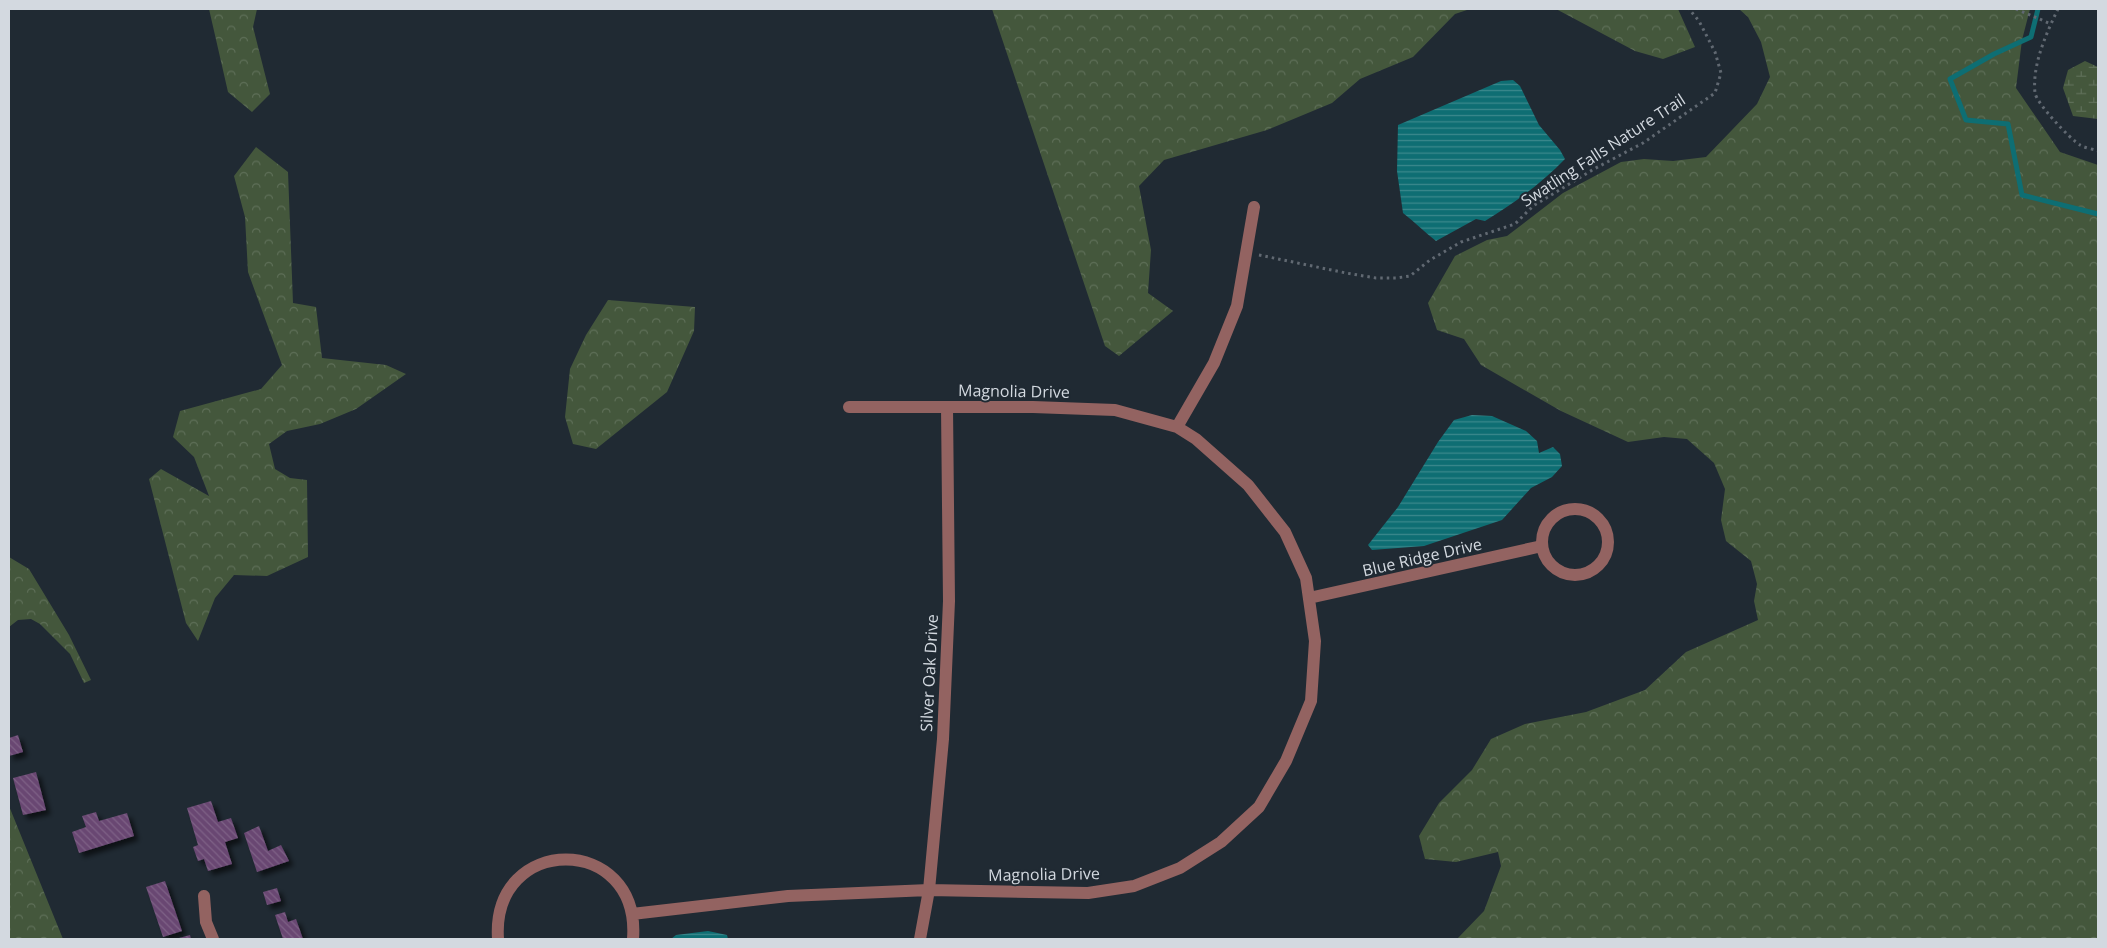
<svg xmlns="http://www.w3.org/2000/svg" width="2107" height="948" viewBox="0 0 2107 948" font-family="'Open Sans',sans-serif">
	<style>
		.forest { fill: url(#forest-crowns) }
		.wetland { fill: url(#wetland-marsh) }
		.water { fill: url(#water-rules) }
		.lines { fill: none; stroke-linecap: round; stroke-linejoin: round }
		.stream { stroke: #0e6e73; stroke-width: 5 }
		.building { fill: url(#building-back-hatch); filter: url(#shadow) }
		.path { stroke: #616972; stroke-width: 3; stroke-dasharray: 2.5 4; stroke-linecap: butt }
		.minor { stroke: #936361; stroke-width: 12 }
		.labels { text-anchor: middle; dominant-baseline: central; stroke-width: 4; stroke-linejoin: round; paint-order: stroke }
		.street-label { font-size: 16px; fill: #d3d9e0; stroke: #202a33 }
	</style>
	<defs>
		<pattern id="forest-crowns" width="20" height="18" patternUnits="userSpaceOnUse" patternTransform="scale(1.25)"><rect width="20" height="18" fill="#44573c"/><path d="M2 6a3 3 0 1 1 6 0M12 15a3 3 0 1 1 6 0" fill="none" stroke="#5e6f58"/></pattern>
		<pattern id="wetland-marsh" width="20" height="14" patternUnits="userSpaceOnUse" patternTransform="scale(1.25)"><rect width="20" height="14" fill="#44573c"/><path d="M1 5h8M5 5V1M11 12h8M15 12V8" fill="none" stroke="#5e6f58"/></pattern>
		<pattern id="water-rules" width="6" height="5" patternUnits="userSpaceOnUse" patternTransform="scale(1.25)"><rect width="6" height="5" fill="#0e6e73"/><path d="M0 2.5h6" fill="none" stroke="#3c898d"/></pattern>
		<pattern id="building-back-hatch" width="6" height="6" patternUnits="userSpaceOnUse" patternTransform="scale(1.25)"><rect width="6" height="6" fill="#694772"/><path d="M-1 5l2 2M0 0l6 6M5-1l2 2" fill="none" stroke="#7e6186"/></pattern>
		<filter id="shadow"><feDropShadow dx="4.5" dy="4.5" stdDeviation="2.5" flood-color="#0009"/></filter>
	</defs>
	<rect width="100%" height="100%" fill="#202a33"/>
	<!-- forest -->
	<path class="forest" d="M 209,9 L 257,9 L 253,27 L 270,94 L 252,112 L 228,92 Z
		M 992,9 L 1470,9 L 1455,14 L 1413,57 L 1360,79 L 1332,103 L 1267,130 L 1164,160 L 1139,186 L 1151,250 L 1148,293 L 1173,311 L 1119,356 L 1105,346 Z
		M 1556,9 L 1678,9 L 1695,47 L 1663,59 L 1635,51 Z
		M 1739,9 L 2030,9 L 2022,40 L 2016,88 L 2060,152 L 2098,165 L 2098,939 L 1457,939 L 1484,911 L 1501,866 L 1498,852 L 1456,862 L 1425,859 L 1419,836 L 1439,803 L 1472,770 L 1491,739 L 1525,724 L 1586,712 L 1645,690 L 1686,652 L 1758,620 L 1754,601 L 1757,584 L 1751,561 L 1726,541 L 1721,520 L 1725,489 L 1714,463 L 1687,439 L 1664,437 L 1628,442 L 1561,411 L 1481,365 L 1464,339 L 1437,330 L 1428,303 L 1455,256 L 1487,240 L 1507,236 L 1563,193 L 1621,162 L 1644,159 L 1673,161 L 1706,157 L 1757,104 L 1770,77 L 1761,42 L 1748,17 Z
		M 256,147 L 288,172 L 293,303 L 316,307 L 322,358 L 386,365 L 406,374 L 356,409 L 320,424 L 287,431 L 269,444 L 275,469 L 290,478 L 307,480 L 308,557 L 267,576 L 234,575 L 215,598 L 198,641 L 186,623 L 149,479 L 161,469 L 209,496 L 194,457 L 173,437 L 180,411 L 261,389 L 282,365 L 248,272 L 245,217 L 234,176 Z
		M 608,300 L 695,307 L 694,331 L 667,392 L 596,449 L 573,444 L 565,417 L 570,369 L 586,335 Z
		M 9,557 L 29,569 L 69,635 L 91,680 L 84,683 L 70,654 L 40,624 L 31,619 L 18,620 L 9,627 Z
		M 9,806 L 63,939 L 9,939 Z"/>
	<!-- wetland -->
	<path class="wetland" d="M 2085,61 L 2098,67 L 2098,119 L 2073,116 L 2063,88 L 2068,70 Z"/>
	<!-- water -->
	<path class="water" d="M 1513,80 L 1520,86 L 1539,125 L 1560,150 L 1565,159 C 1542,183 1513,204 1485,221 L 1476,219 L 1436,241 C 1424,232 1415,222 1403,213 L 1397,171 L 1398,125 L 1501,81 Z
		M 1472,415 L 1492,416 L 1526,431 L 1537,441 L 1539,453 L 1553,447 L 1560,454 L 1562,466 L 1552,477 L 1531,488 L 1502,520 L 1424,546 L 1372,550 L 1368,545 L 1398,507 L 1438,442 L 1454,420 Z
		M 708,931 L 727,935 L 728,939 L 671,939 L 676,935 Z"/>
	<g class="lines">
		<!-- stream -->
		<path class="stream" d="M 2038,9 L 2031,37 L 1994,54 L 1950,79 L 1966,120 L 2008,124 L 2022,195 L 2098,214"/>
	</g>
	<!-- building -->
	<path class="building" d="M 18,735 L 23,752 L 9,756 L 9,738 Z
		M 36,772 L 46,810 L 23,815 L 13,778 Z
		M 211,801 L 218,822 L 231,818 L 238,838 L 225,842 L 232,864 L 208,871 L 204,859 L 198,861 L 193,847 L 198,845 L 187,808 Z
		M 96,812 L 99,821 L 127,813 L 134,836 L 79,853 L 72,832 L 86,827 L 82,816 Z
		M 259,826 L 268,851 L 281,845 L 289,861 L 257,872 L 244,833 Z
		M 165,881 L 182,931 L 163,937 L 146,887 Z
		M 277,888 L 281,901 L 267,905 L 263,892 Z
		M 285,912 L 288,922 L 296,919 L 303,939 L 283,939 L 275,915 Z
		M 190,935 L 191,939 L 176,939 Z"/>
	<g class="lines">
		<!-- path -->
		<path class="path" d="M 2016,9 L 2051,24
			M 2058,9 C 2046,34 2032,65 2035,93 C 2037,104 2070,139 2080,145 C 2085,148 2093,149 2098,151
			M 1259,255 L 1346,273 L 1376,278 L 1396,278 L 1410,276 L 1430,260 L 1461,242 L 1515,224 L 1533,206 L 1594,169 L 1643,143 L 1715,93 L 1721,73 L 1715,52 L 1699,21 L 1689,9"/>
		<!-- minor -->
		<path class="minor" d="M 1177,427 L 1214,363 L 1237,306 L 1254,207
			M1542 542a33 33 0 1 1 66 0a33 33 0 1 1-66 0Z
			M 1309,598 L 1542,546
			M 204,896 L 206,922 L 213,939
			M 632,914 L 788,896 L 929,890 L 1088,893 L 1134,886 L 1180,868 L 1221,842 L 1259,807 L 1286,761 L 1311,701 L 1315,641 L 1306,578 L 1285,532 L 1248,485 L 1196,439 L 1177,427 L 1115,410 L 1033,407 L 849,407
			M 498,939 C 491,833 641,833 633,939
			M 920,939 L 929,890 L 943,739 L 949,601 L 947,407"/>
	</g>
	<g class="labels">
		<!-- street labels -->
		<g class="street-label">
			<text transform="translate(1603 150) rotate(-33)">Swatling Falls Nature Trail</text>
			<text transform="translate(1014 391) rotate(1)">Magnolia Drive</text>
			<text transform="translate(1422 557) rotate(-13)">Blue Ridge Drive</text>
			<text transform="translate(929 673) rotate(-87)">Silver Oak Drive</text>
			<text transform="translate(1044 874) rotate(-1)">Magnolia Drive</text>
		</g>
	</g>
	<!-- border -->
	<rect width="2107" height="948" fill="none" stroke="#d3d9e0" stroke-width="20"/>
</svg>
